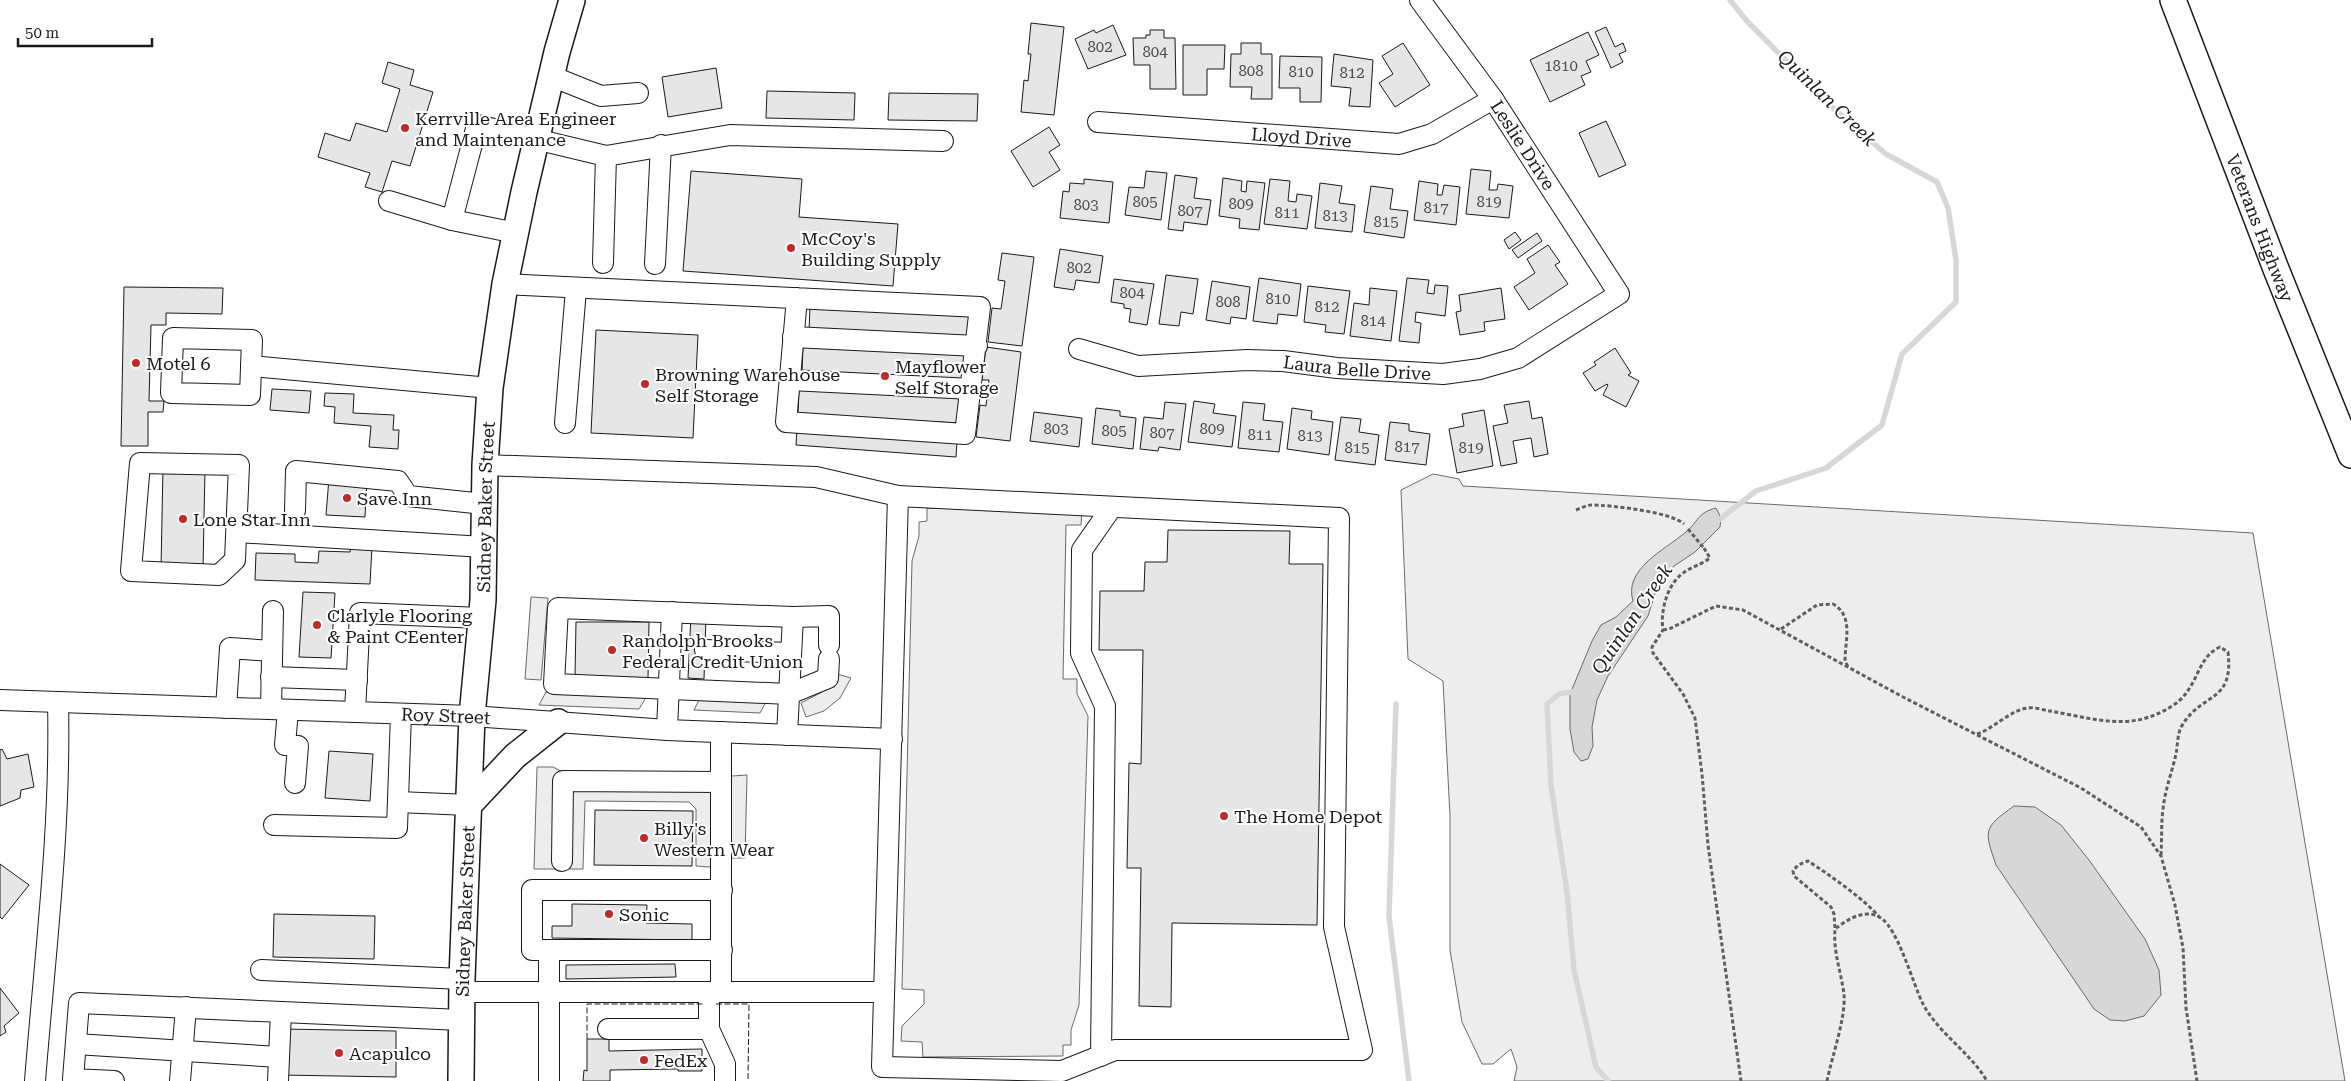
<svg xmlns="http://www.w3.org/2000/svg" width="2351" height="1081" viewBox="0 0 2351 1081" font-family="'Roboto Serif',serif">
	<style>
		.built { fill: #ededed; stroke: #6a6a6a }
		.water { fill: #d7d7d7; stroke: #6a6a6a }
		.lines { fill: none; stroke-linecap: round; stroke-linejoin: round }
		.stream { stroke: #d7d7d7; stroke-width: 5.5 }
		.building { fill: #e6e6e6; stroke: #1a1a1a }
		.minor-tunnel { stroke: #ddd; stroke-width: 20; stroke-dasharray: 20 10; stroke-linecap: butt }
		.minor-casing { stroke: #1a1a1a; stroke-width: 22 }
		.major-casing { stroke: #1a1a1a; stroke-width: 28 }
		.path { stroke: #5f5f5f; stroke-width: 3; stroke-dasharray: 4 2.5; stroke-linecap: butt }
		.minor { stroke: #fff; stroke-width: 20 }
		.major { stroke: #fff; stroke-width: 25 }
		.fence { stroke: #1a1a1a; stroke-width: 1; stroke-dasharray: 6 2.5; stroke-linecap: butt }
		.poi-dot { fill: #c62828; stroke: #fff; stroke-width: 2 }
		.labels { text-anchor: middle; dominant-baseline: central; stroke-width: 4; stroke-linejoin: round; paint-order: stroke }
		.number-label { font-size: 15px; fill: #4d4d4d }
		.poi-label { font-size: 18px; fill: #1a1a1a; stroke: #fff; text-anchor: start }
		.street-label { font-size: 18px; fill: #1a1a1a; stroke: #fff }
		.water-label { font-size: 19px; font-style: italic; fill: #1a1a1a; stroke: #fff }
	</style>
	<rect width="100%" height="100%" fill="#fff"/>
	<!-- built -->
	<path class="built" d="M 1433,474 L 1459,479 L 1463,486 L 2253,533 L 2345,1081 L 1514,1081 L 1517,1067 L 1511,1049 L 1493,1064 L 1482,1064 L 1462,1022 L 1450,950 L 1450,816 L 1443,681 L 1408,659 L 1401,490 Z
		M 927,508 L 1082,511 L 1081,525 L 1066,525 L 1063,679 L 1077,679 L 1077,694 L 1088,716 L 1079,1005 L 1071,1030 L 1071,1045 L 1063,1045 L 1063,1056 L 923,1057 L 922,1042 L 901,1041 L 902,1026 L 924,1004 L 924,990 L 902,989 L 912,561 L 919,536 L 919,522 L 927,521 Z
		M 531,597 L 548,598 L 541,680 L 525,679 Z
		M 837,674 L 851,678 L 840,698 L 824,711 L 806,717 L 801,703 L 822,692 Z
		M 546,692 L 647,696 L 639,709 L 539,705 Z
		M 701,696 L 767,700 L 760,713 L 694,710 Z
		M 537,767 L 553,767 L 591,786 L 691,790 L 732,776 L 747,775 L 745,858 L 730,858 L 709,867 L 696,866 L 696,809 L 689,802 L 585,801 L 583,869 L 534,869 Z"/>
	<!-- water -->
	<path class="water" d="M 1716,508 L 1721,518 L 1720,527 L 1695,552 L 1674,566 L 1657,587 L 1648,616 L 1608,676 L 1597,700 L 1592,727 L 1593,746 L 1588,759 L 1581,761 L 1574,752 L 1570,729 L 1570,694 L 1592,641 L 1601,625 L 1616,617 L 1633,601 C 1623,569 1666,549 1686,532 C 1699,521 1697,513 1716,508 Z
		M 2014,806 L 2035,807 L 2061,825 L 2089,860 L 2145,939 L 2159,970 L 2161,995 L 2144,1016 L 2125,1021 L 2110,1020 L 2094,1009 L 1996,865 C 1984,830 1983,828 2014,806 Z"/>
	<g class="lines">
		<!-- stream -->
		<path class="stream" d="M 1715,523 L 1756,491 L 1826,468 L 1882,425 L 1902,354 L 1956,302 L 1956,260 L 1948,208 L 1937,182 L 1886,154 L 1833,108 L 1746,20 L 1730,0
			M 1577,691 L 1559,694 L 1547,704 L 1551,785 L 1567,892 L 1574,970 L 1596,1067 L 1608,1081
			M 1396,704 L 1389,916 L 1409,1081"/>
	</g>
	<!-- building -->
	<path class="building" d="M 1031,23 L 1064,27 L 1054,115 L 1021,112 L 1024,80 L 1028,81 L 1031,54 L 1028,54 Z
		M 1113,25 L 1126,55 L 1088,69 L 1075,39 L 1094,30 L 1096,33 Z
		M 1606,27 L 1615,47 L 1623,43 L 1626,51 L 1619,54 L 1623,62 L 1611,68 L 1595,32 Z
		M 1150,30 L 1164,30 L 1164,38 L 1175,38 L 1176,89 L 1150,89 L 1150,65 L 1134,65 L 1133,38 L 1146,38 L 1146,35 L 1150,35 Z
		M 1588,32 L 1599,55 L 1586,61 L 1591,72 L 1581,76 L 1585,85 L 1550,102 L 1530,60 Z
		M 1241,43 L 1261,43 L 1261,54 L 1272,54 L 1272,99 L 1251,99 L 1252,87 L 1230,87 L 1231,54 L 1241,54 Z
		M 1403,43 L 1430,85 L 1395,107 L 1379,83 L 1393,74 L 1382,56 Z
		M 1183,45 L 1225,45 L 1224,69 L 1207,69 L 1207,95 L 1183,95 Z
		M 1334,54 L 1373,60 L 1370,107 L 1349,106 L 1351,88 L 1331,86 Z
		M 1280,56 L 1322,57 L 1321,102 L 1300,102 L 1300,88 L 1279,88 Z
		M 388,62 L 414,70 L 410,85 L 433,92 L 410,166 L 392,161 L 382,192 L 365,187 L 370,173 L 318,157 L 325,133 L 350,141 L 356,123 L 387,132 L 400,89 L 382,83 Z
		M 716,68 L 722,108 L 668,117 L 662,77 Z
		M 767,91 L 855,93 L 854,120 L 766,118 Z
		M 889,93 L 978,94 L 977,121 L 888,120 Z
		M 1606,121 L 1626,165 L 1599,177 L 1579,133 Z
		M 1049,127 L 1060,145 L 1049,152 L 1060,170 L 1033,187 L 1011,151 Z
		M 1471,169 L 1491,171 L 1489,190 L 1497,190 L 1498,184 L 1513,186 L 1509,218 L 1466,214 Z
		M 691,171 L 802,179 L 799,217 L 898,224 L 893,286 L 683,271 Z
		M 1146,171 L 1167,173 L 1161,220 L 1125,215 L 1129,187 L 1144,188 Z
		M 1175,175 L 1197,178 L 1194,198 L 1211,200 L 1207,225 L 1184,222 L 1183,231 L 1168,229 Z
		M 1223,178 L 1242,181 L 1241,191 L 1246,192 L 1247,181 L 1265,183 L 1259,230 L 1239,228 L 1240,219 L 1219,216 Z
		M 1084,179 L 1113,182 L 1109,223 L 1060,218 L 1063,191 L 1069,192 L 1070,183 L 1084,184 Z
		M 1270,179 L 1290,181 L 1288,201 L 1296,202 L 1297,194 L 1312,196 L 1307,229 L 1264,224 Z
		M 1419,181 L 1438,184 L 1437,195 L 1442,195 L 1444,185 L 1460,187 L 1456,225 L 1414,220 Z
		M 1320,183 L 1342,186 L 1339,203 L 1355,205 L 1352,232 L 1315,228 Z
		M 1371,186 L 1393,189 L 1390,209 L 1408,211 L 1404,238 L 1364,232 Z
		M 1515,232 L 1521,240 L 1509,249 L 1504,240 Z
		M 1537,233 L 1542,241 L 1518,258 L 1512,250 Z
		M 1548,245 L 1560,262 L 1555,265 L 1568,284 L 1529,310 L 1514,287 L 1535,273 L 1527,259 Z
		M 1060,249 L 1103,256 L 1099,283 L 1076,280 L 1074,290 L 1054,287 Z
		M 1002,253 L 1034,257 L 1022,346 L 988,342 L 992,308 L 1001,309 L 1005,281 L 998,280 Z
		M 1166,275 L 1198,279 L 1193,314 L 1181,312 L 1179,326 L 1159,324 Z
		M 1259,278 L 1301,284 L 1297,316 L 1278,314 L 1277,324 L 1253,321 Z
		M 1407,278 L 1429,280 L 1427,293 L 1434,294 L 1435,285 L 1448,286 L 1445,316 L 1416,312 L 1415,322 L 1421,323 L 1419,343 L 1399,341 Z
		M 1114,279 L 1154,284 L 1147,325 L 1129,322 L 1131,309 L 1124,308 L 1124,304 L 1111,302 Z
		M 1212,281 L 1250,287 L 1246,319 L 1231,317 L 1230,324 L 1206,320 Z
		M 1308,286 L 1350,291 L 1344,334 L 1325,332 L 1326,325 L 1304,322 Z
		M 124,287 L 223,288 L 222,314 L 166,313 L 166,325 L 151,325 L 149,401 L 164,401 L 163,412 L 148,412 L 148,446 L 121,446 Z
		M 1370,288 L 1397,291 L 1391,341 L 1350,336 L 1354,303 L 1369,305 Z
		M 1501,288 L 1505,319 L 1484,322 L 1485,331 L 1460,335 L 1456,312 L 1461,311 L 1459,295 Z
		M 810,306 L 971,313 L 970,340 L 809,332 Z
		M 596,330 L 698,335 L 693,438 L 591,433 Z
		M 803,346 L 964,354 L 963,381 L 802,373 Z
		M 986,347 L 1021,352 L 1010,441 L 976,437 L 980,405 L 986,406 L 989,380 L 982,380 Z
		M 1615,348 L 1631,373 L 1628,375 L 1639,381 L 1626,407 L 1603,395 L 1608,385 L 1607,384 L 1595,391 L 1583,373 L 1596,365 L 1594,362 Z
		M 272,389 L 311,391 L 309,413 L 270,410 Z
		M 799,389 L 960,396 L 959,423 L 798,415 Z
		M 325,393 L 354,394 L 353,413 L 394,415 L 393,430 L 399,430 L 398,449 L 369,447 L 371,426 L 334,423 L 335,407 L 324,406 Z
		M 1194,401 L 1215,404 L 1213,413 L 1236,416 L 1232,447 L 1188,442 Z
		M 1529,401 L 1532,419 L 1542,417 L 1548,454 L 1534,457 L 1531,438 L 1513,441 L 1517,463 L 1501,466 L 1493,426 L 1508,423 L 1504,405 Z
		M 1165,402 L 1186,404 L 1180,450 L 1159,447 L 1158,451 L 1140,449 L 1144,417 L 1163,419 Z
		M 1243,402 L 1265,404 L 1263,420 L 1283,422 L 1279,452 L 1238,448 Z
		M 1096,408 L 1120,411 L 1120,416 L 1136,418 L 1133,449 L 1092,444 Z
		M 1292,408 L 1312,411 L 1311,419 L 1333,422 L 1329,455 L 1287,449 Z
		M 1484,410 L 1493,466 L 1457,473 L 1449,429 L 1464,426 L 1462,414 Z
		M 1034,412 L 1082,418 L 1079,447 L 1030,441 Z
		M 1341,417 L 1361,419 L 1359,432 L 1379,435 L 1375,465 L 1335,460 Z
		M 1390,422 L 1409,424 L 1409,431 L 1430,434 L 1426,465 L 1385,460 Z
		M 797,429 L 957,441 L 956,457 L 796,445 Z
		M 163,468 L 205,469 L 203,569 L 161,568 Z
		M 329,478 L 367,480 L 365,517 L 326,515 Z
		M 1168,530 L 1290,531 L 1289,564 L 1323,564 L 1317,925 L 1172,923 L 1171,1007 L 1139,1006 L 1141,868 L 1127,868 L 1129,763 L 1141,764 L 1143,650 L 1099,650 L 1100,591 L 1144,591 L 1145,562 L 1167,562 Z
		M 351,545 L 372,546 L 370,584 L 255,580 L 256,553 L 295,554 L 295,562 L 318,563 L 319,551 L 350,552 Z
		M 303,592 L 335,593 L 331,658 L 299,657 Z
		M 691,615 L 706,616 L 704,679 L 688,678 Z
		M 576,622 L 649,622 L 648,678 L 575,677 Z
		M 2,749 L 7,759 L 28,754 L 34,787 L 21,790 L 20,798 L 0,806 L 0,750 Z
		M 329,751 L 373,754 L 370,801 L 325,798 Z
		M 595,810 L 693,811 L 692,866 L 594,865 Z
		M 0,864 L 29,885 L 2,919 L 0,917 Z
		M 572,904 L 647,905 L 646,923 L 692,924 L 692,940 L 552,938 L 552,926 L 572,926 Z
		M 274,914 L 375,916 L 374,959 L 273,957 Z
		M 675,964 L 676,977 L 566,979 L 566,965 Z
		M 0,988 L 19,1013 L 4,1026 L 6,1032 L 0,1036 Z
		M 282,1029 L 396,1031 L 396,1077 L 281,1075 Z
		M 587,1039 L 609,1039 L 609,1051 L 702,1049 L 702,1071 L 678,1071 L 678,1069 L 610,1070 L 610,1081 L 583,1081 L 584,1070 L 587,1071 Z"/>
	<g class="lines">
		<!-- minor-tunnel -->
		<path class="minor-tunnel" d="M 689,650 L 705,650"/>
		<defs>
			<g id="minor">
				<path d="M 551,76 L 601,96 L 638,93"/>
				<path id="s1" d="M 1098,122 L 1399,144 L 1432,134 L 1493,99"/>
				<path d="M 389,201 L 452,220 L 477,125 L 606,156 L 730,135 L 943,141"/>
				<path d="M 452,220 L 516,233"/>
				<path d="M 603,263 L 606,156"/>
				<path d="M 655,264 L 661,145"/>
				<path d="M 505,284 L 980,307 L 965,434 L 786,422 L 797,298"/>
				<path d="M 793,337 L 977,346"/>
				<path d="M 173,338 L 252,340 L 250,395 L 171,393 Z"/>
				<path id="s2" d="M 1079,349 L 1138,366 L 1247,360 L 1283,361 L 1337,368 L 1443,374 L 1480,369 L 1518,358 L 1619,294 L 1493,99 L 1420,0"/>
				<path d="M 251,366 L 490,388"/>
				<path d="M 790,380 L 972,389"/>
				<path d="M 565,423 L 576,289"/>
				<path d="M 140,463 L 239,465 L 235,560 L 219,575 L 131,571 Z"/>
				<path d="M 485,465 L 816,477 L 898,496"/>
				<path d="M 898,496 L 1339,518 L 1334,927 L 1362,1050 L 1115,1050 L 1062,1071 L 882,1067 Z"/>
				<path d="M 295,511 L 296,471 L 398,481 L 408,496 L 484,504"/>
				<path d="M 237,532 L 484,547"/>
				<path d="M 829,645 L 829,616 L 793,617 L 558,608 L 554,684 L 789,694 L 828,678 L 829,659"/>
				<path d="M 705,650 L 791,653"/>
				<path d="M 271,677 L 357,680"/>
				<path id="s3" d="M 0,700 L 472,716 L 667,730 L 892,739"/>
				<path d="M 226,708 L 230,648 L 272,651"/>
				<path d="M 271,709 L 273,611"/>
				<path d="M 288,710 L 285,745 L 298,746 L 295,783"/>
				<path d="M 355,712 L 360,613 L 481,618"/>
				<path d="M 667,730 L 672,612"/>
				<path d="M 787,735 L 793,617"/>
				<path d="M 721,782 L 721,732"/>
				<path d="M 398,802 L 469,805"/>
				<path d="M 274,825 L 397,828 L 401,714"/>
				<path d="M 562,861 L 563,781 L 721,782 L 721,991"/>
				<path d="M 549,950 L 549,1081"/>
				<path d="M 722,950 L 532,950 L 532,890 L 722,890"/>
				<path d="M 261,970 L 462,979"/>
				<path d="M 462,992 L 884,992"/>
				<path d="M 709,992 L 709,1029 L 725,1064 L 725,1081"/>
				<path d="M 608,1029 L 709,1029"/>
				<path d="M 76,1044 L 279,1057"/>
				<path d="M 1101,1056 L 1105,706 L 1081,653 L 1082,550 L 1112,507"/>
				<path d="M 35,1081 C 45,954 61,829 58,702"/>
				<path d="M 114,1081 L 73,1079 L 79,1003 L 461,1020"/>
				<path d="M 180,1081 L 186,1007"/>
				<path d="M 278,1081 L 281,1012"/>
			</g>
			<g id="major">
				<path id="s4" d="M 2173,0 L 2276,269 L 2351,455"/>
				<path d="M 469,805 L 515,756 L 558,722"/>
				<path id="s5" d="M 461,1081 L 462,979 L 472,716 L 483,600 L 485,465 L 490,388 L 505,284 L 524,192 L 557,52 L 572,0"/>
			</g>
		</defs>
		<!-- minor casing -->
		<use href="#minor" class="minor-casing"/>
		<!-- major casing -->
		<use href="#major" class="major-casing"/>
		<!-- path -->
		<path class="path" d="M 1576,510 C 1581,508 1587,505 1591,505 C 1611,505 1671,512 1684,524
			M 1688,529 L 1703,547
			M 1704,548 L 1710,558 C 1701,565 1690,567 1682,574 C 1667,585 1660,612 1663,630 L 1652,647 L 1653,653 L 1683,694 L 1695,718 L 1702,774 L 1708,845 L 1741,1081
			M 1781,629 L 1817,605 L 1833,604 C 1854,616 1845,640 1845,661 L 1848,667
			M 1663,630 L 1669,629 L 1716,606 L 1743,610 L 1903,697 L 2081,788 L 2141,827 L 2161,856 L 2175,905 L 2183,948 L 2186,1008 L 2197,1081
			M 1977,734 C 1993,729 2012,709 2028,708 C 2035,707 2043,710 2050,711 C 2080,716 2119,728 2149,717 C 2164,712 2181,703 2189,689 C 2199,674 2202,655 2220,647 L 2228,652 C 2234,703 2203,692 2183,724 C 2177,732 2178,744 2176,754 C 2172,772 2165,790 2163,809 C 2161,824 2162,840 2161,855
			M 1835,928 L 1834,914 L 1831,907 L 1794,876 L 1793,871 L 1798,865 L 1808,861 C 1828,874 1866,900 1880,918
			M 1827,1081 C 1832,1056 1846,1018 1844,994 C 1841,972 1833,951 1835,929 C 1848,919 1865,908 1881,918 C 1898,929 1913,984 1923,1004 C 1939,1034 1970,1052 1987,1081"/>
		<!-- minor -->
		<use href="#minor" class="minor"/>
		<!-- major -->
		<use href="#major" class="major"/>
		<!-- fence -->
		<path class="fence" d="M 716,1004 L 749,1004 L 748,1081
			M 587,1039 L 587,1004 L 703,1004"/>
	</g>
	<!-- markers -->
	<g class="poi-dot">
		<circle cx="405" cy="128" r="5"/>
		<circle cx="791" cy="248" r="5"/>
		<circle cx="136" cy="363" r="5"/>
		<circle cx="885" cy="376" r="5"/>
		<circle cx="645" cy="384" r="5"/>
		<circle cx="347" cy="498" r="5"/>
		<circle cx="183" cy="519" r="5"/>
		<circle cx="317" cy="625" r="5"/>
		<circle cx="612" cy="650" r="5"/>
		<circle cx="1224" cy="816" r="5"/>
		<circle cx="644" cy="838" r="5"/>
		<circle cx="609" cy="914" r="5"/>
		<circle cx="339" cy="1053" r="5"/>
		<circle cx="644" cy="1060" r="5"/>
	</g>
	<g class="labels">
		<!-- number labels -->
		<g class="number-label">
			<text x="1100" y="47">802</text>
			<text x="1155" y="52">804</text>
			<text x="1561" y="66">1810</text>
			<text x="1251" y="71">808</text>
			<text x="1301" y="72">810</text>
			<text x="1352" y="73">812</text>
			<text x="1145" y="202">805</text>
			<text x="1489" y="202">819</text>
			<text x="1241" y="204">809</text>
			<text x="1086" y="205">803</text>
			<text x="1436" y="208">817</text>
			<text x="1190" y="211">807</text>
			<text x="1287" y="213">811</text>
			<text x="1335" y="216">813</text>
			<text x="1386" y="222">815</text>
			<text x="1079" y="268">802</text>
			<text x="1132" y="293">804</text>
			<text x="1278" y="299">810</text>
			<text x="1228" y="302">808</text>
			<text x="1327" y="307">812</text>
			<text x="1373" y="321">814</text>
			<text x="1056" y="429">803</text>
			<text x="1212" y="429">809</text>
			<text x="1114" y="431">805</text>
			<text x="1162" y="433">807</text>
			<text x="1260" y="435">811</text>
			<text x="1310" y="436">813</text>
			<text x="1407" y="447">817</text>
			<text x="1357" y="448">815</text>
			<text x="1471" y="448">819</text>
		</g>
		<!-- poi labels -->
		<g class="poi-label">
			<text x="415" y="118">Kerrville Area Engineer<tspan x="415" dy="21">and Maintenance</tspan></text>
			<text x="801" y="238">McCoy's<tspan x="801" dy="21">Building Supply</tspan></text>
			<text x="146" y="363">Motel 6</text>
			<text x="895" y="366">Mayflower<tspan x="895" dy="21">Self Storage</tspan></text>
			<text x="655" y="374">Browning Warehouse<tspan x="655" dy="21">Self Storage</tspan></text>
			<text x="357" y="498">Save Inn</text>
			<text x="193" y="519">Lone Star Inn</text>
			<text x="327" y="615">Clarlyle Flooring<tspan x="327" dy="21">&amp; Paint CEenter</tspan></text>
			<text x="622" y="640">Randolph Brooks<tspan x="622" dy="21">Federal Credit Union</tspan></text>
			<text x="1234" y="816">The Home Depot</text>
			<text x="654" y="828">Billy's<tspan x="654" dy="21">Western Wear</tspan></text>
			<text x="619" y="914">Sonic</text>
			<text x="349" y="1053">Acapulco</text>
			<text x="654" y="1060">FedEx</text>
		</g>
		<!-- street labels -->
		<g class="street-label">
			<text stroke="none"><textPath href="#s1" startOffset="204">Lloyd Drive</textPath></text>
			<text transform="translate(1523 145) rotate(57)">Leslie Drive</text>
			<text stroke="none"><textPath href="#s4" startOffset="244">Veterans Highway</textPath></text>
			<text stroke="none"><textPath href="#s2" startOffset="281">Laura Belle Drive</textPath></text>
			<text stroke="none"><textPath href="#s5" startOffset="575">Sidney Baker Street</textPath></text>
			<text stroke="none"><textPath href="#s3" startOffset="446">Roy Street</textPath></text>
			<text stroke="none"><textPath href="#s5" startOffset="170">Sidney Baker Street</textPath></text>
		</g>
		<!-- water labels -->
		<g class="water-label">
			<text transform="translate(1827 98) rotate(44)">Quinlan Creek</text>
			<text transform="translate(1632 619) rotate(-56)">Quinlan Creek</text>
		</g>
	</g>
	<!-- scale -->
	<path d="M18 38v8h134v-8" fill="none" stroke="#1a1a1a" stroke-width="2.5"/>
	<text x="25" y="38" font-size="15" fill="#1a1a1a" stroke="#ffffff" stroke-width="4" paint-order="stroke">50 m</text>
</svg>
